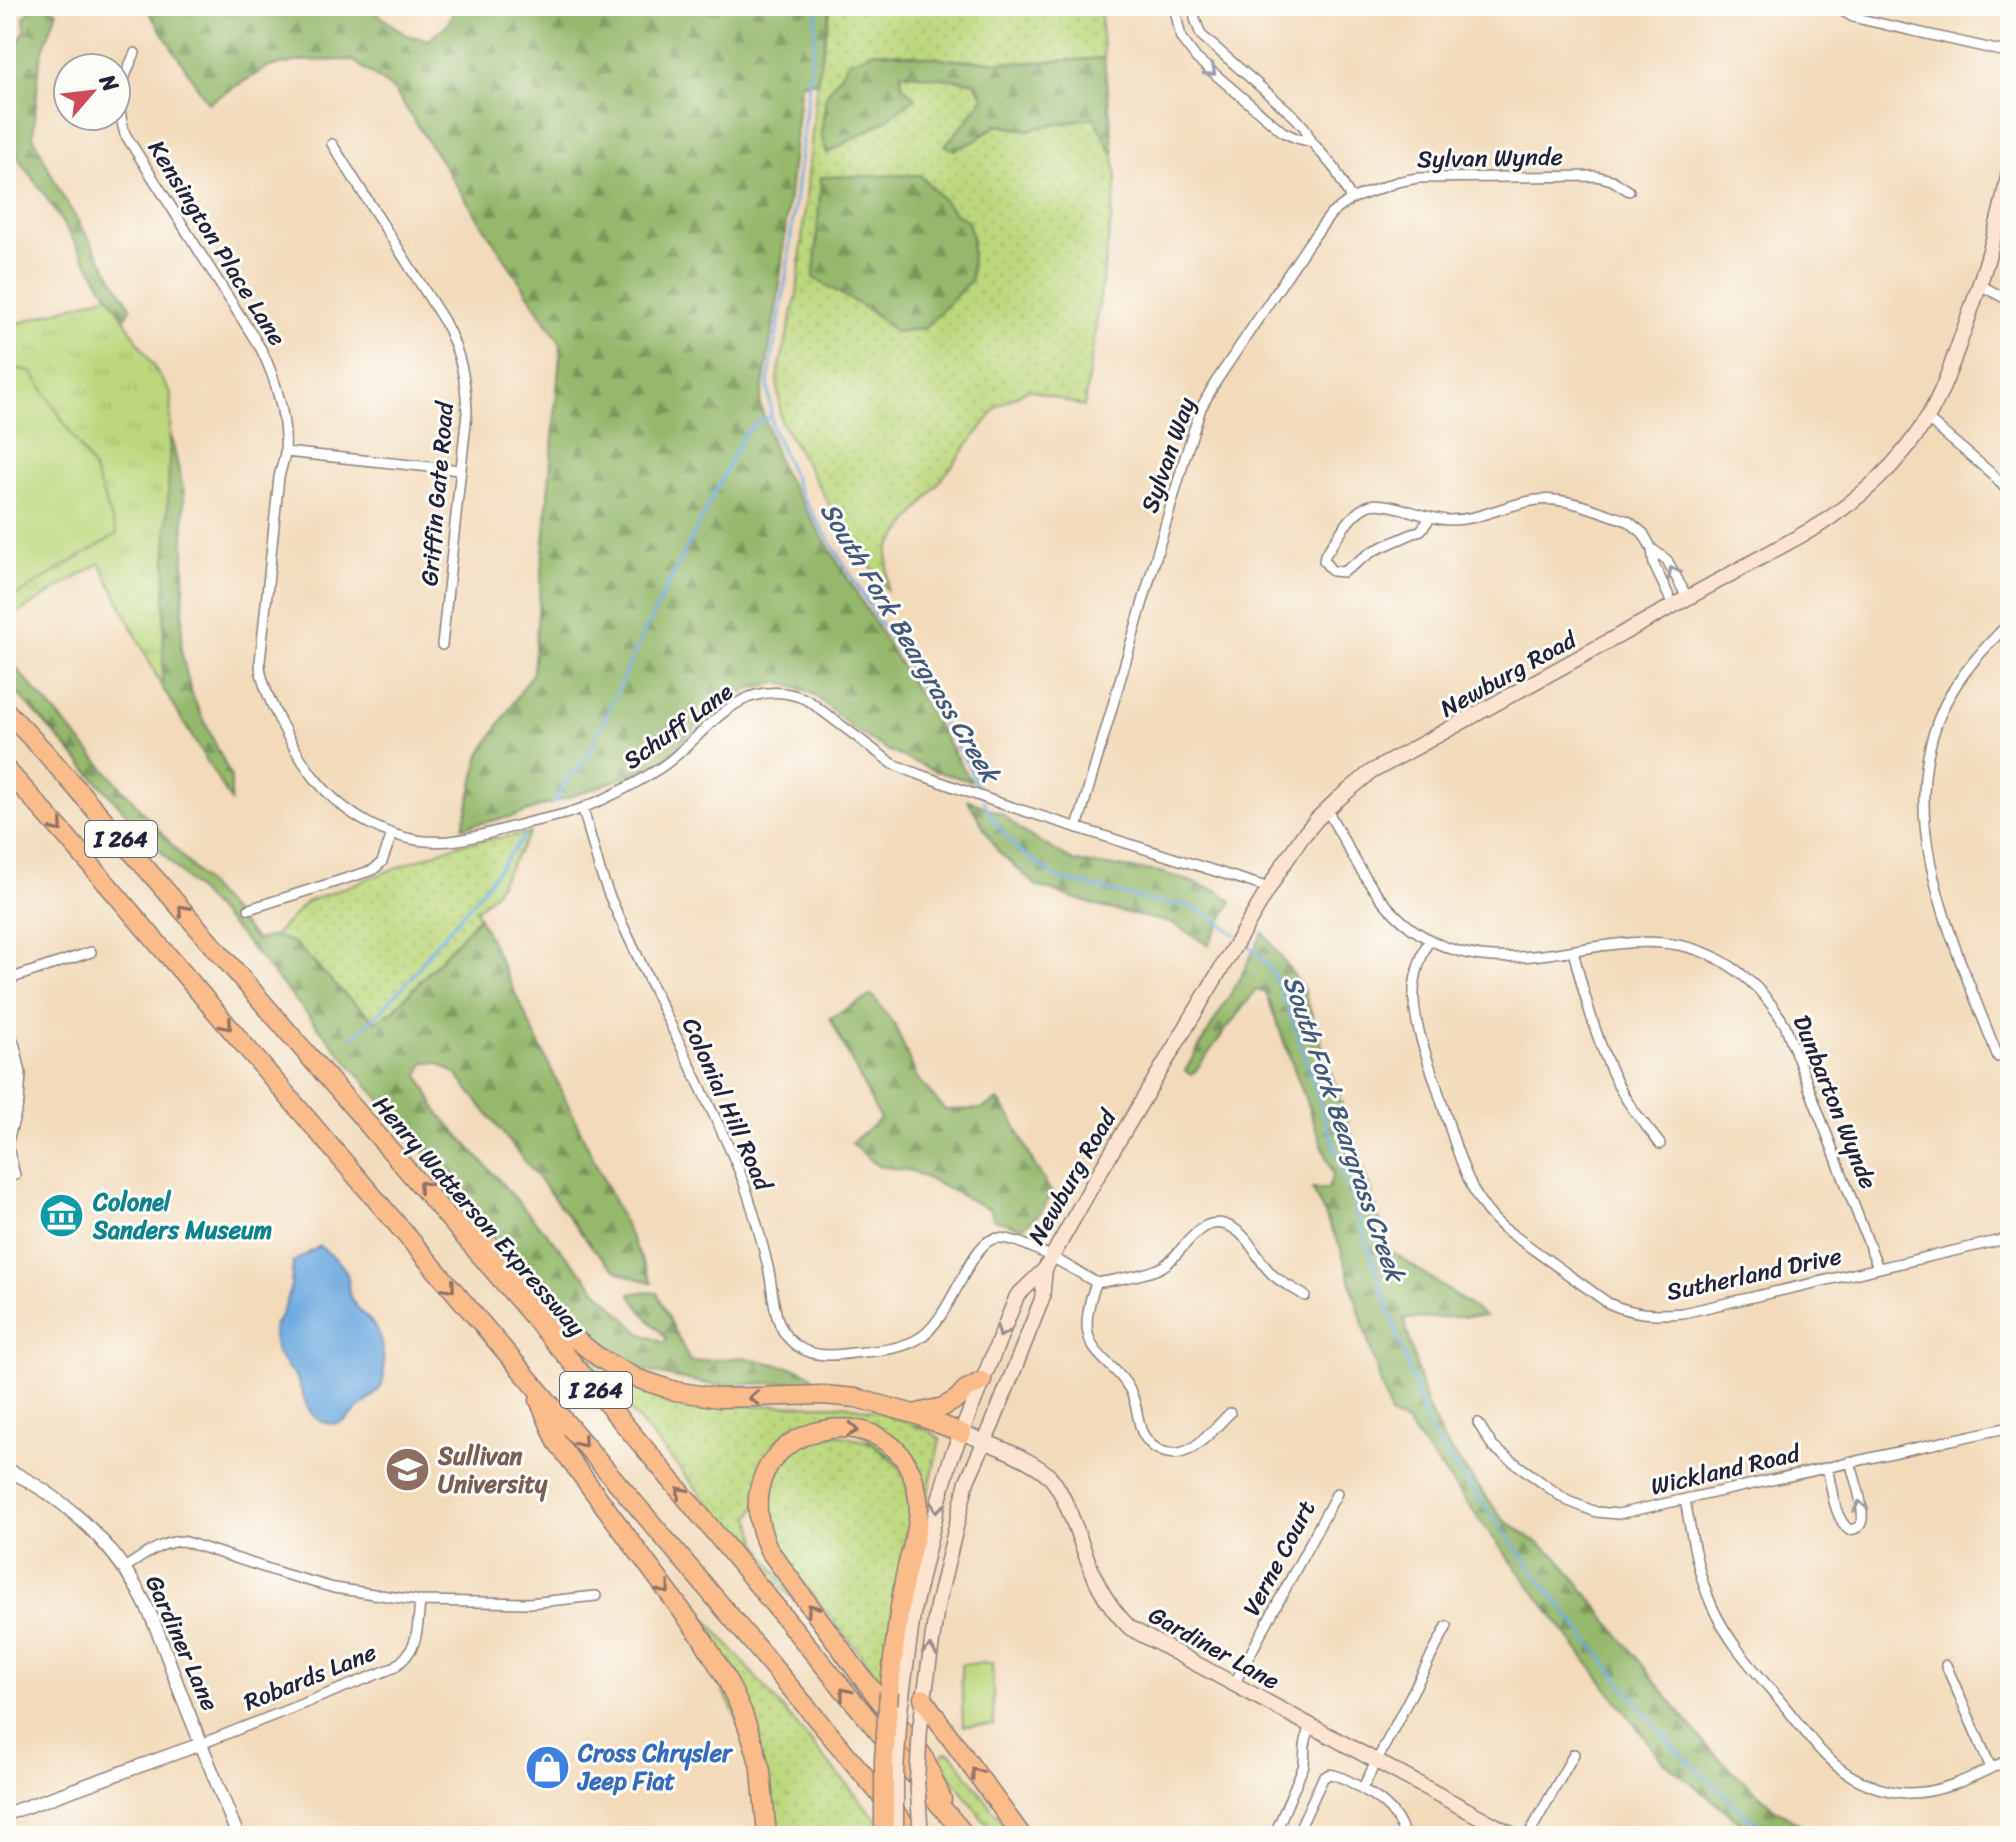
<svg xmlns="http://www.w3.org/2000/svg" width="2016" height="1842" viewBox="0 0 2016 1842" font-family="Sriracha,sans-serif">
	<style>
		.grass { fill: url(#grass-dots); stroke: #6f7c5c; stroke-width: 2; fill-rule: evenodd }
		.forest { fill: url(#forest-firs); stroke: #5c6d54; stroke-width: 2 }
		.park { fill: url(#park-tufts); stroke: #6f7c5c; stroke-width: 2 }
		.garden { fill: #bcd77c; stroke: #6f7c5c; stroke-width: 2 }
		.water { fill: #6fabe0; stroke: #48668e; stroke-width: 2 }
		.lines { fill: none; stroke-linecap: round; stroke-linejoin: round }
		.stream { stroke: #6fabe0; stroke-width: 3 }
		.minor-casing { stroke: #8a7e7a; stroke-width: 12 }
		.tertiary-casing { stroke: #8a7e7a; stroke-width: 15 }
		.secondary-casing { stroke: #8a7e7a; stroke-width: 17 }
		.motorway-casing { stroke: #8a7e7a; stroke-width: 21 }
		.minor { stroke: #fff; stroke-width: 9 }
		.tertiary { stroke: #fff; stroke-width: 12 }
		.secondary { stroke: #fde4d1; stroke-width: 14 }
		.motorway { stroke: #fabc8b; stroke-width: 18 }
		.secondary-bridge-casing { stroke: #8a7e7a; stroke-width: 17; stroke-linecap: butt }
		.motorway-bridge-casing { stroke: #8a7e7a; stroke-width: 21; stroke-linecap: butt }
		.secondary-bridge { stroke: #fde4d1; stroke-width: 14 }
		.motorway-bridge { stroke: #fabc8b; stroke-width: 18 }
		.oneway { stroke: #9c9ca7 }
		.oneway2 { stroke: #8e6f63 }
		.oneway3 { stroke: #9a8d8e }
		.labels { text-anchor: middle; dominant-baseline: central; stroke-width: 6; stroke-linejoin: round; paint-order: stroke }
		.shield { fill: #fdfcf7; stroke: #646373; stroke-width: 2 }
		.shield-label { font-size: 22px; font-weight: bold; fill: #22223b }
		.street-label { font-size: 24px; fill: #22223b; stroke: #fdfcf7 }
		.culture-label { font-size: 24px; font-weight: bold; fill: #0d838f; stroke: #fdfcf7; text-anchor: start }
		.education-label { font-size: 24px; font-weight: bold; fill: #785e54; stroke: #fdfcf7; text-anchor: start }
		.shop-label { font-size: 24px; font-weight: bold; fill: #366cbe; stroke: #fdfcf7; text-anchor: start }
		.water-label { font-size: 26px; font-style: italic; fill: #41597d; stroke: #fdfcf7 }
	</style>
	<defs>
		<pattern id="grass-dots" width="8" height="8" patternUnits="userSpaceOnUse" patternTransform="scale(2)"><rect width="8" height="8" fill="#bcd77c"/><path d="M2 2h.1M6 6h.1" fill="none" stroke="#a1b86c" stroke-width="1.8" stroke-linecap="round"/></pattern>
		<pattern id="forest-firs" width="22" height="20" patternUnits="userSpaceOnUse" patternTransform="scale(2)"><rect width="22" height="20" fill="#95b86c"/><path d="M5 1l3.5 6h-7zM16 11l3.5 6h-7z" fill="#79955a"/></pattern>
		<pattern id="park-tufts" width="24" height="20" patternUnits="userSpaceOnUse" patternTransform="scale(2)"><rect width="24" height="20" fill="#bcd77c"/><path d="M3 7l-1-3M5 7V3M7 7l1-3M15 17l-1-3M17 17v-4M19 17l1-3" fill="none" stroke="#a1b86c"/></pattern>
	</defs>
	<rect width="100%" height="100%" fill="#fdfcf7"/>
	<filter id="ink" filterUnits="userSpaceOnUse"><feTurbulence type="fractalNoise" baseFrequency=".0125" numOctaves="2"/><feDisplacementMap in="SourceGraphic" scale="16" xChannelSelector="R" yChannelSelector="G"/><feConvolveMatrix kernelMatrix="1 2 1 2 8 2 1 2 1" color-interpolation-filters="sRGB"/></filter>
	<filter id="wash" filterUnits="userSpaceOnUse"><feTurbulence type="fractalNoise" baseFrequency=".006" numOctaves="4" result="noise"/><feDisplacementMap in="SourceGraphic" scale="32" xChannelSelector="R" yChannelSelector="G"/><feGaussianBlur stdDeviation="1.8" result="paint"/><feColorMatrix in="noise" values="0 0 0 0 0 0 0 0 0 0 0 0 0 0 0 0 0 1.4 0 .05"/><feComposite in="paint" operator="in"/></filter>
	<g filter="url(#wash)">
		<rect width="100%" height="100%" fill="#f2daba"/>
		<!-- grass -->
		<path class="grass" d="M 831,6 L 1102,6 L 1101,26 L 1104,58 L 1021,63 L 957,60 L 875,51 L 821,135 L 827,153 L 885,121 L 914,98 L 902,85 L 900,73 L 937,75 L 974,82 L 984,97 L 963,125 L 946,144 L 973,142 L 997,125 L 1027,130 L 1095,117 L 1114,156 L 1117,179 L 1084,407 L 1029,389 L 998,406 L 888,549 L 887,590 L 829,504 L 781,421 L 777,378 L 797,294 L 817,81 ZM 920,175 L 956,214 L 968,221 L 972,238 L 971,280 L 924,328 L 895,332 L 875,314 L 814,278 Z
			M 530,833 L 494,893 L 476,911 L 479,917 L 393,1011 L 376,1021 L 274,936 L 306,902 L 459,844 Z
			M 588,1357 L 717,1406 L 843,1405 L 877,1411 L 927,1430 L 934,1434 L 940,1439 L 926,1502 L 921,1480 L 845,1421 L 815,1424 L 791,1434 L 751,1517 C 755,1549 780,1577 798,1604 L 771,1577 L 587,1359 Z
			M 835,1434 L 872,1443 L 899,1467 L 904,1476 L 912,1508 L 882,1682 L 849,1639 L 841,1631 L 779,1552 L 765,1520 L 770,1478 L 797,1446 Z
			M 667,1578 L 703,1615 L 877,1820 L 878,1836 L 778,1836 L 768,1781 Z
			M 948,1752 L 952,1754 L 1012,1836 L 995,1836 L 941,1763 L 943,1753 Z"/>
		<!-- forest -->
		<path class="forest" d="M 145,6 L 367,6 L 406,35 L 429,40 L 448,24 L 455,6 L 831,6 L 817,81 L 801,83 L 778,299 L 760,404 L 780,467 L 971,781 L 935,771 L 889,751 L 853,729 L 813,694 L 780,682 L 749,689 L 702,721 L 660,763 L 601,786 L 514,816 L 463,827 L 480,755 L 533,672 L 561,344 L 394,90 L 352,60 L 301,61 L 268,67 L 208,103 Z
			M 35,7 L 51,8 L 57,11 L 40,58 L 33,136 L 60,192 L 131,307 L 124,320 L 42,191 L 19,159 L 6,106 L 6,99 L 11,56 L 25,30 L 24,17 Z
			M 875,51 L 957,60 L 1021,63 L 1104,58 L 1114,156 L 1094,117 L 1027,130 L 997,125 L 973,142 L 954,150 L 945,145 L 963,125 L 984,98 L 974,82 L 901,73 L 902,85 L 915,98 L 885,121 L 827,153 L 821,135 L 826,96 L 849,61 Z
			M 920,175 L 956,214 L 968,221 L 972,238 L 971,280 L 925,328 L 895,332 L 875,314 L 814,278 L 821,177 Z
			M 170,432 L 184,493 L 184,586 L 181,651 L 192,696 L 231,777 L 231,801 L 162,687 Z
			M 6,657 L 256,940 L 274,936 L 295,943 L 346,996 L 376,1021 L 393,1011 L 479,917 L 652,1282 C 620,1275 617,1273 594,1249 L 456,1074 L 438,1063 L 424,1062 L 419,1075 L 437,1111 L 597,1290 L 640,1333 L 664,1343 L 667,1339 L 643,1313 L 630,1294 L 641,1292 L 657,1293 L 690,1362 L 742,1357 L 803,1370 L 811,1375 L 814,1382 L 712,1385 L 645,1371 L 595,1344 L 567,1320 L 241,936 C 159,854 85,765 6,681 Z
			M 968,800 L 1001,813 L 1023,832 L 1075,862 L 1161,872 L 1218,891 L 1232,901 L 1208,945 L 1174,924 L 1101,907 L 1037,886 L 997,850 Z
			M 1263,932 L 1303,988 L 1390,1250 L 1485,1316 L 1404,1319 L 1426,1404 L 1443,1440 L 1502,1518 L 1557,1556 L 1707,1747 L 1774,1808 L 1819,1836 L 1758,1836 L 1662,1760 L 1407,1424 L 1390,1415 L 1340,1246 L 1312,1189 L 1328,1189 L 1333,1174 L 1266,993 L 1256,990 L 1192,1075 L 1185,1071 L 1241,976 Z
			M 872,995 L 895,1026 L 917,1078 L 945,1110 L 981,1109 L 998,1100 L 1012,1119 L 1034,1164 L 1052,1193 L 1041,1212 L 1022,1228 L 993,1219 L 991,1210 L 912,1171 L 878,1166 L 851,1143 L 880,1119 L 830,1018 Z"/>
		<!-- park -->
		<path class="park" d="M 109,295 L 171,394 L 162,687 L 100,563 L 6,620 L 6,327 Z"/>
		<!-- garden -->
		<path class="garden" d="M 6,366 L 32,372 L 93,468 L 117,534 L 17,595 L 6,595 Z
			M 992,1663 L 994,1725 L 963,1726 L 961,1664 Z"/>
		<!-- water -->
		<path class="water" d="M 320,1246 C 330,1255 345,1263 348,1278 C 349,1283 347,1290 350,1296 C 355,1309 370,1318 377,1330 C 383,1340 386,1374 382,1385 C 377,1395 364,1404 356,1411 C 346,1421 337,1427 323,1422 C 299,1412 306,1380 287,1368 L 285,1363 L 276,1353 C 276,1341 268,1330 279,1319 C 291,1295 291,1288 293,1262 Z"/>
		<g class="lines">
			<!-- stream -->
			<path class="stream" d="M 818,6 L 785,286 L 768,383 L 772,427 L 800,493 L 968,765 L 981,793
				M 984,800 L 993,820 L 1019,851 L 1060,879 L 1165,904 L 1188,905 L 1213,918 L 1236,935
				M 554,802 L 563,785 L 587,758 L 639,643 L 744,434 L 756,423 L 771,416
				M 1242,940 C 1276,964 1283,997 1297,1034 L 1430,1433 L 1542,1582 L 1671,1745 L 1754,1822 L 1774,1836
				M 352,1038 L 381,1011 L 411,978 L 434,946 L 472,903 L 524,836"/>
		</g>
	</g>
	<g filter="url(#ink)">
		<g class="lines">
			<defs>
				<path id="minor" d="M 1176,6 L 1176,14 L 1181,38 L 1196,58 L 1283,132 L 1296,138 L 1312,142
					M 1195,6 L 1195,19 L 1201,35 L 1294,116 L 1304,127 L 1312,142 L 1335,169 L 1351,199
					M 1834,6 L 1853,17 L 1865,20 L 2010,53
					M 135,53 C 120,84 115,101 125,134 L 261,349 C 276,379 287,418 285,452 C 284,460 281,469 279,477 L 260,662 C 259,689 296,754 313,776 C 345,817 396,846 450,841 C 475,838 501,830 526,823 C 546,818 567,815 585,807 C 611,797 637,783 660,768 C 692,747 714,711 750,697 C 770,690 791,692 809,701 L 893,764 L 918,774 L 999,803 L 1269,888
					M 332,144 L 444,321 C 460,351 466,379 467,413 L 442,645
					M 1980,285 L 2010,301
					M 1927,419 L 1991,473 L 2010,493
					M 285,452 L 460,470
					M 1431,517 L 1421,530 L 1373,551 L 1343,572 L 1332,571 L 1324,561 L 1325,555 C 1336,540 1352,510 1370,505 C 1387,500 1426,519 1448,520 C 1480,521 1507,503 1538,500 C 1568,497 1600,512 1628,521 L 1643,533 L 1652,549 L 1667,560 L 1688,599
					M 1652,549 L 1654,565 L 1674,607
					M 583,809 L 600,871 L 609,895 C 638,959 670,1023 700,1086 C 716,1121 735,1155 747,1192 C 755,1216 762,1242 768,1267 C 774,1291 772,1324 791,1341 C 808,1358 831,1356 853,1353 C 875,1351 899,1350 918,1339 C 951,1320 968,1247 993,1239 C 1015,1232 1076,1271 1097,1283 C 1116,1279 1139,1277 1158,1269 C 1184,1258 1197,1208 1233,1228 C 1249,1237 1257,1258 1269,1271 C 1278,1282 1294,1288 1305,1296
					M 1327,810 C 1351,852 1371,898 1411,928 C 1514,1003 1621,904 1722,961 C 1750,977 1769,998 1785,1025 L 1878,1268
					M 1077,828 L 1186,454 L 1201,408 L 1215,383 L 1309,243 L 1331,214 L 1351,199 L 1397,182 L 1417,178 L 1596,176 L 1612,180 L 1629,191
					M 249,909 L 373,870 L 382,862 L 392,834
					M 1429,940 C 1420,958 1413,978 1414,999 C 1415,1031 1430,1064 1439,1094 C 1450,1127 1459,1162 1475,1193 C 1482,1206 1491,1217 1502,1227 L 1608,1303 C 1634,1315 1656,1315 1683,1313 L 2010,1238
					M 1573,951 C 1585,998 1601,1058 1626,1099 C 1636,1115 1649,1129 1660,1144
					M 6,980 L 91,952
					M 6,1022 L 15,1046 L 21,1073 L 19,1102 L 7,1144 L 15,1175
					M 1998,1057 C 1957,949 1889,819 1945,704 C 1961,673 1985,647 2010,622
					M 1097,1283 C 1091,1293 1090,1302 1088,1313 C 1081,1356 1114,1359 1130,1390 C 1137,1403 1137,1419 1142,1432 C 1146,1440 1151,1446 1159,1450 C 1188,1465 1212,1430 1230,1413
					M 1478,1423 L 1493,1447 L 1566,1500 L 1596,1512 L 1618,1514 L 2010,1427
					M 1827,1467 C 1832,1487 1833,1516 1849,1530 C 1854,1529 1857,1529 1860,1525 C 1868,1515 1853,1474 1850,1461
					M 1685,1500 C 1692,1536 1697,1573 1712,1606 C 1729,1645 1761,1677 1787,1709 C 1805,1731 1821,1756 1845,1772 C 1863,1784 1885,1792 1907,1793 C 1943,1794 1978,1774 2010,1759
					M 124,1568 C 142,1557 161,1541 183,1541 L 284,1574 L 334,1588 L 420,1601 L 529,1603 L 596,1596
					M 1946,1665 L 1991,1768
					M 1234,1684 L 1337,1493
					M 201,1744 L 393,1668 C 420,1650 417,1629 420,1601
					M 1362,1789 L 1447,1626
					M 1274,1836 L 1304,1765 L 1305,1746 L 1309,1725
					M 1296,1836 L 1323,1778 C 1328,1775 1328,1773 1334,1775 C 1347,1778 1375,1796 1384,1804 C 1394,1812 1401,1825 1405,1836
					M 1528,1836 L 1574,1754"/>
				<path id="tertiary" d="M 6,1469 C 61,1495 109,1539 139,1592 C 157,1624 168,1660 181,1694 C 200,1741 219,1789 238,1836
					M 6,1814 L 201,1744"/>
				<path id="secondary" d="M 962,1433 C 986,1442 1033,1459 1050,1477 C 1062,1491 1068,1509 1075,1526 C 1090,1566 1098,1597 1130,1628 L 1515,1836
					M 900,1711 L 914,1607 L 939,1500 L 951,1458 L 1017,1296 L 1045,1269 L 1098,1175 L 1281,868 L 1302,837 L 1317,819 L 1337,800 L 1371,772 L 1818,526 C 1860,498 1899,465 1926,420 C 1943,393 1953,360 1964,330 C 1983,276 2000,223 2010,166
					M 920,1728 L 937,1606 L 967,1481 L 992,1425 L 1042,1299 L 1045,1269"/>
				<path id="motorway" d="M 6,711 L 45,752 C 250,988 455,1223 656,1462 C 760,1586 861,1713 966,1836
					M 6,769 L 67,837 L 689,1567 L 915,1836
					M 456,1221 L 478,1231 L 570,1335 L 601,1359 L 636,1378 L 675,1391 L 719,1398 L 824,1395 L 856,1398 L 914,1414 L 962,1433
					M 539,1400 L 557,1442 L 702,1638 L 726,1678 L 742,1711 L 754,1745 L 761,1771 L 767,1836
					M 914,1414 L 943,1407 L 957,1399 L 965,1390 L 982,1381
					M 889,1692 C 894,1653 898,1614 905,1576 C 910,1551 922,1524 918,1498 C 903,1378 710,1424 769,1550 L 858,1672 L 923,1756 L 942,1799
					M 923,1698 L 944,1729 L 1022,1836"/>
			</defs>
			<!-- minor casing -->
			<use href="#minor" class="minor-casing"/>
			<!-- tertiary casing -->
			<use href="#tertiary" class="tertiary-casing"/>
			<!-- secondary casing -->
			<use href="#secondary" class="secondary-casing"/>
			<!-- motorway casing -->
			<use href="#motorway" class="motorway-casing"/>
			<!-- minor -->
			<use href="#minor" class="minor"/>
			<!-- tertiary -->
			<use href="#tertiary" class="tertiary"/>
			<!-- secondary -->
			<use href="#secondary" class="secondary"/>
			<!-- motorway -->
			<use href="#motorway" class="motorway"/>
			<defs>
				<path id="secondary-bridge" d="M 920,1728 L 917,1781 L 921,1836
					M 896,1836 L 896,1772 L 900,1711"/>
				<path id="motorway-bridge" d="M 888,1836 L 884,1824 L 884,1760 L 889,1692"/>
			</defs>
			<!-- secondary-bridge casing -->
			<use href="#secondary-bridge" class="secondary-bridge-casing"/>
			<!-- motorway-bridge casing -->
			<use href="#motorway-bridge" class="motorway-bridge-casing"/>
			<!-- secondary-bridge -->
			<use href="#secondary-bridge" class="secondary-bridge"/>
			<!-- motorway-bridge -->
			<use href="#motorway-bridge" class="motorway-bridge"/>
		</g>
		<!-- one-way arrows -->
		<defs><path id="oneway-chevron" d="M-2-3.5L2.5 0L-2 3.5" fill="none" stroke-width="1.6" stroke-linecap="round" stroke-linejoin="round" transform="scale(2)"/></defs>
		<g class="oneway">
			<use href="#oneway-chevron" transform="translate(1211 71) rotate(40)"/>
			<use href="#oneway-chevron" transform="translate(1673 572) rotate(-119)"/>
			<use href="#oneway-chevron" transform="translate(1860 1506) rotate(-100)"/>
		</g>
		<g class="oneway2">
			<use href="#oneway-chevron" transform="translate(58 827) rotate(49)"/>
			<use href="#oneway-chevron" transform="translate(183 910) rotate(-131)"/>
			<use href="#oneway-chevron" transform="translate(227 1025) rotate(50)"/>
			<use href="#oneway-chevron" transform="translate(423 1186) rotate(-131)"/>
			<use href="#oneway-chevron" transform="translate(450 1287) rotate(49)"/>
			<use href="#oneway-chevron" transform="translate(754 1398) rotate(177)"/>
			<use href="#oneway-chevron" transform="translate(853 1430) rotate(10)"/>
			<use href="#oneway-chevron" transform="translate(582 1442) rotate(50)"/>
			<use href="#oneway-chevron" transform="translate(681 1492) rotate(-130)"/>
			<use href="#oneway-chevron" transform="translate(665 1589) rotate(53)"/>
			<use href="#oneway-chevron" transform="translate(812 1609) rotate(-126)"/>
			<use href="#oneway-chevron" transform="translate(845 1693) rotate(-129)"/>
			<use href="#oneway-chevron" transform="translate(976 1773) rotate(-126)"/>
		</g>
		<g class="oneway3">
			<use href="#oneway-chevron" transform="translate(1002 1332) rotate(113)"/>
			<use href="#oneway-chevron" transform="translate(937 1507) rotate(104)"/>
			<use href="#oneway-chevron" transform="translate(930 1650) rotate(-81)"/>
		</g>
	</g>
	<!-- icons -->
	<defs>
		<symbol id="museum-disc" viewBox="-11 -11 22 22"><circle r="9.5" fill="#0f9aa8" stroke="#fdfcf7"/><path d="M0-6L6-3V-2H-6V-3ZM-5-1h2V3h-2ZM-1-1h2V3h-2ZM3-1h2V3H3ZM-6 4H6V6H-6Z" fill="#fff"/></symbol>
		<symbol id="university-disc" viewBox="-11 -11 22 22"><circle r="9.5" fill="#8d6e63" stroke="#fdfcf7"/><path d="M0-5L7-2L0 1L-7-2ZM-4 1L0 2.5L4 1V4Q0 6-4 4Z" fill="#fff"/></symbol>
		<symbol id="shop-disc" viewBox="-11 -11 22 22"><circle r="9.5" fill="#3f7fe0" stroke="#fdfcf7"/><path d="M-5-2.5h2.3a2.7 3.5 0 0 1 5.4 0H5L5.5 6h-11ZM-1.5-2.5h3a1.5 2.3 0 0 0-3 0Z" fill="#fff"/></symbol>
	</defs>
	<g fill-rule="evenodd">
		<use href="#museum-disc" x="36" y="1190" width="51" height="51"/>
		<use href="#university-disc" x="382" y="1444" width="51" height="51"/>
		<use href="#shop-disc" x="522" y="1742" width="51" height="51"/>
	</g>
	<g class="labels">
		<!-- shield labels -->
		<g class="shield">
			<rect x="85" y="821" width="72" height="36" rx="6"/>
			<rect x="560" y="1372" width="72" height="36" rx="6"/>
		</g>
		<g class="shield-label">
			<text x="121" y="839">I 264</text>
			<text x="596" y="1390">I 264</text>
		</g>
		<!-- street labels -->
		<g class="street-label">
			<text transform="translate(1490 158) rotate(-1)">Sylvan Wynde</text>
			<text transform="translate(217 243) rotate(58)">Kensington Place Lane</text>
			<text transform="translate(1168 455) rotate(-71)">Sylvan Way</text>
			<text transform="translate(437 494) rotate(-85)">Griffin Gate Road</text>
			<text transform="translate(1508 674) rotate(-29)">Newburg Road</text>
			<text transform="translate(678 726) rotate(-36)">Schuff Lane</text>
			<text transform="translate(1835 1102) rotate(68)">Dunbarton Wynde</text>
			<text transform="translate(727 1104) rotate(66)">Colonial Hill Road</text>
			<text transform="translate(1072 1177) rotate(-60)">Newburg Road</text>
			<text transform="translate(479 1216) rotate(49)">Henry Watterson Expressway</text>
			<text transform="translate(1754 1274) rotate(-12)">Sutherland Drive</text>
			<text transform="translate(1725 1470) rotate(-13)">Wickland Road</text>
			<text transform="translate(1279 1558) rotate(-62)">Verne Court</text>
			<text transform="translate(182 1643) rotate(66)">Gardiner Lane</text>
			<text transform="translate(1214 1648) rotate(29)">Gardiner Lane</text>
			<text transform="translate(310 1677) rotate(-22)">Robards Lane</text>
		</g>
		<!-- culture labels -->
		<g class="culture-label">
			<text x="93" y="1202">Colonel<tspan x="93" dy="28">Sanders Museum</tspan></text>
		</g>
		<!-- education labels -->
		<g class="education-label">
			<text x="438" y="1456">Sullivan<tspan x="438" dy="28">University</tspan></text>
		</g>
		<!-- shop labels -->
		<g class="shop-label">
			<text x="578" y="1753">Cross Chrysler<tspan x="578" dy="28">Jeep Fiat</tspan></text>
		</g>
		<!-- water labels -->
		<g class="water-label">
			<text transform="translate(910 642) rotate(59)">South Fork Beargrass Creek</text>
			<text transform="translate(1344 1128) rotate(71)">South Fork Beargrass Creek</text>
		</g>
	</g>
	<!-- margin -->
	<rect width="2016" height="1842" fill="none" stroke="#fdfcf7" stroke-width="32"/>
	<!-- north arrow -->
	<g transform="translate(92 92) rotate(62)"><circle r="38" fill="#fdfcf7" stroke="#a5a5ac" stroke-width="2"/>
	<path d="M0-6L14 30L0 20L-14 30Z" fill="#d1495b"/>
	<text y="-12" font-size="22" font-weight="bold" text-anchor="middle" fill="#22223b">N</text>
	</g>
</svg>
